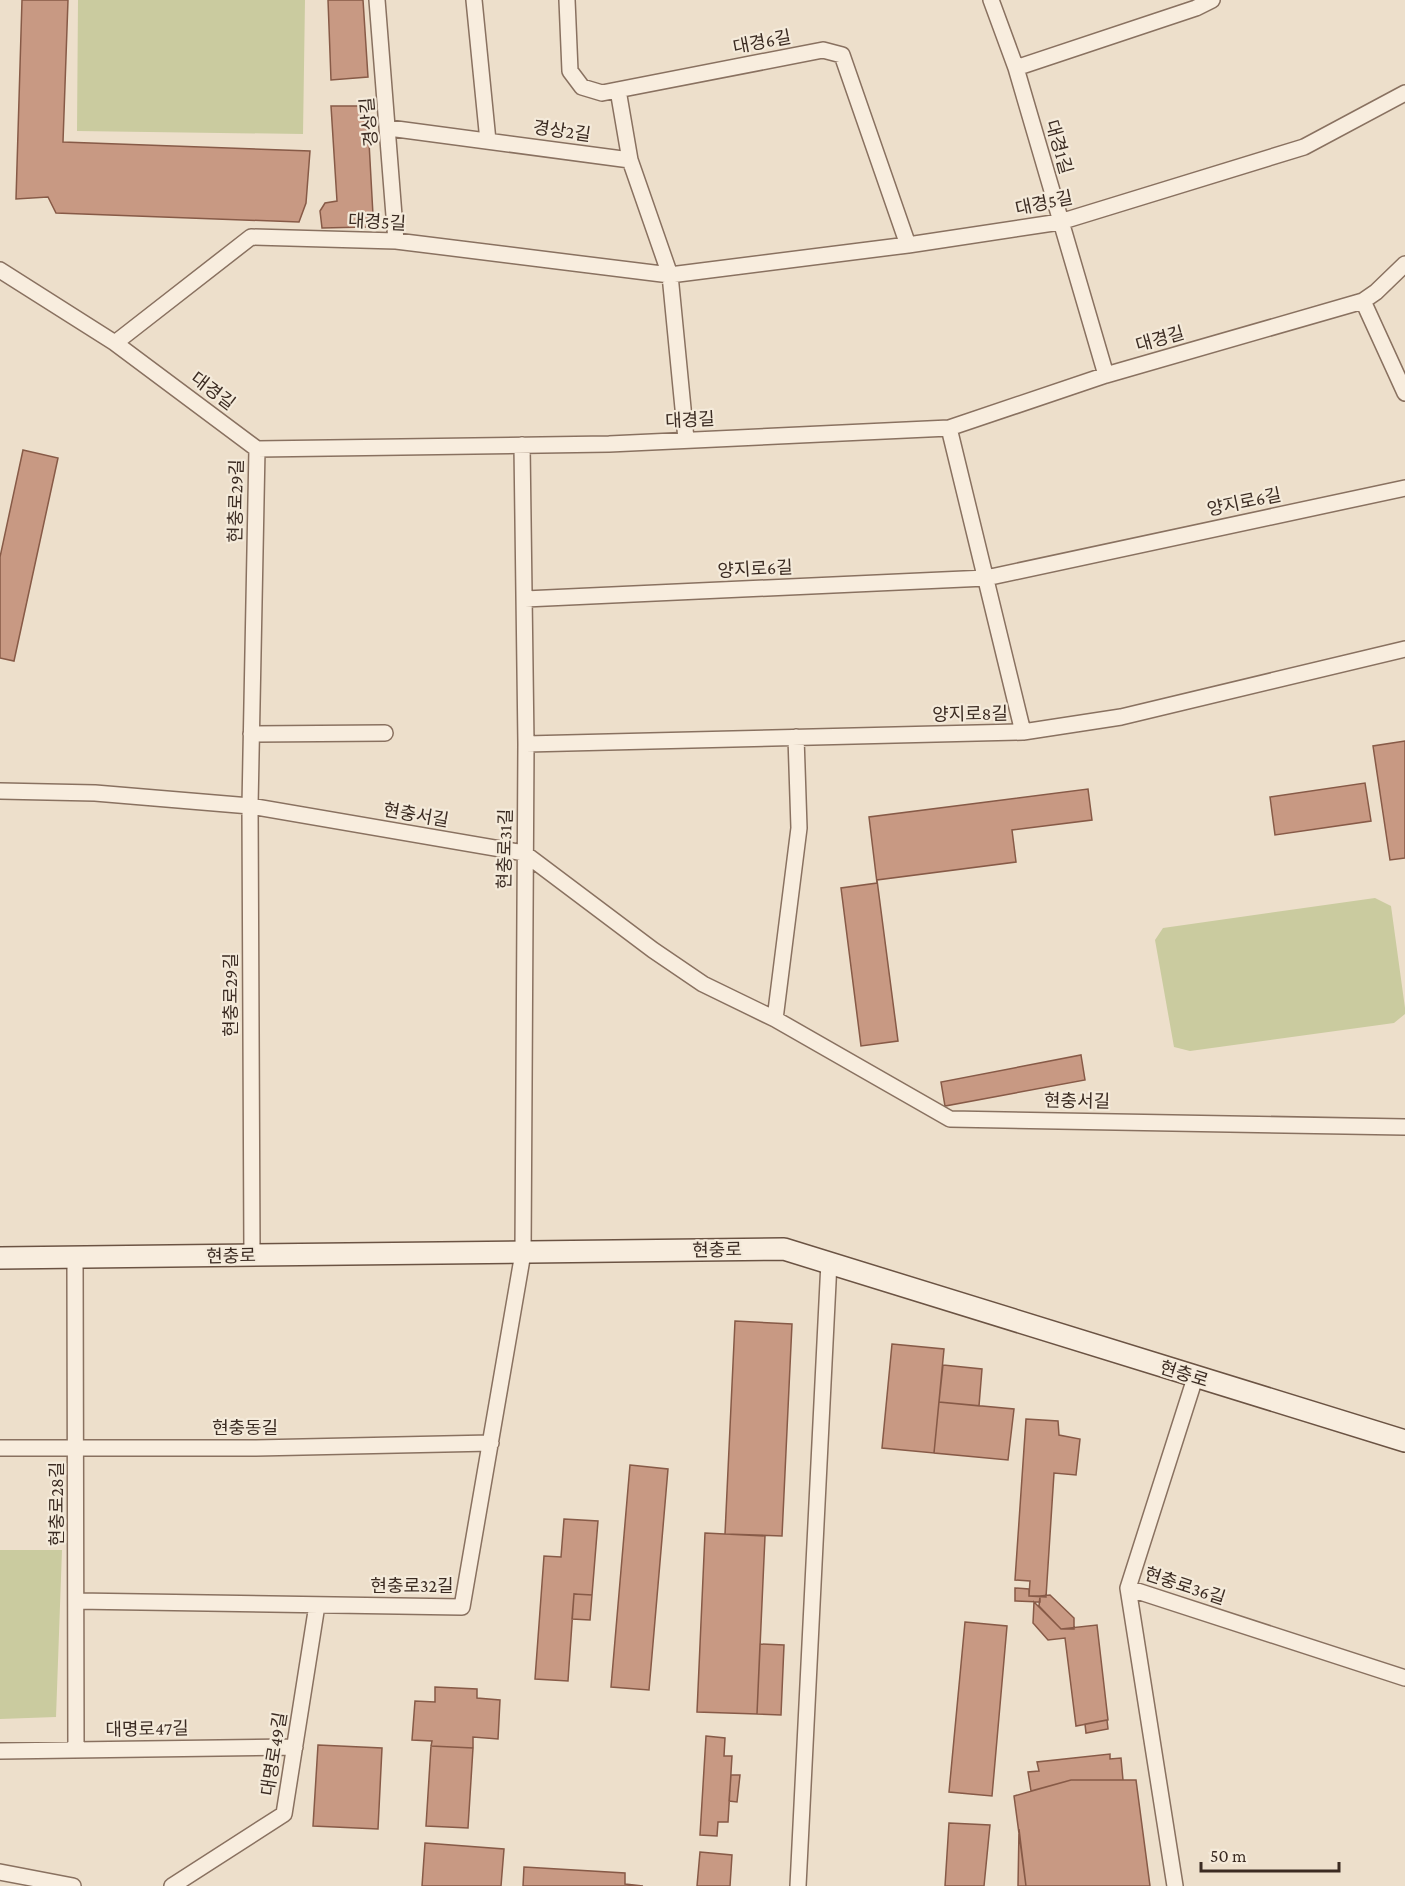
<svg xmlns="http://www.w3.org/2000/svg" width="1405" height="1886" viewBox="0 0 1405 1886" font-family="'Crimson Pro','Noto Sans KR',serif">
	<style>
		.green { fill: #cacb9f }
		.building { fill: #c89983; stroke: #875a47; stroke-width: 1.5 }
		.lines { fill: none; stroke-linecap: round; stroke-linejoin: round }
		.minor-casing { stroke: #897160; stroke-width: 18 }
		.secondary-casing { stroke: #6b5343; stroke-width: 24 }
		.minor { stroke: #f8edde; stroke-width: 15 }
		.secondary { stroke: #f8edde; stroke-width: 21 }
		.labels { text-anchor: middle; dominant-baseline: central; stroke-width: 4.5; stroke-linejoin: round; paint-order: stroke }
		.street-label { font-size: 18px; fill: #3b2b22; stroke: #f4eada }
	</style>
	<rect width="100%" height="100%" fill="#eddfcb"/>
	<!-- green -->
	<path class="green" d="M 78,0 L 305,0 L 303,134 L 77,131 Z
		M 1375,898 L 1391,906 L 1405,1008 L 1405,1014 L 1394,1023 L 1190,1051 L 1174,1047 L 1155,940 L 1163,928 Z
		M 0,1550 L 62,1550 L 56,1717 L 0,1719 Z"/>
	<!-- building -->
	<path class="building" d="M 22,0 L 68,0 L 63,142 L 310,151 L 306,203 L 299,222 L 56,213 L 48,197 L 16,199 Z
		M 328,0 L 363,0 L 368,77 L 331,80 Z
		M 331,106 L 367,106 L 373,215 L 366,227 L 322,228 L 320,211 L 325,203 L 337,201 Z
		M 23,450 L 58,458 L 14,661 L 0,658 L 0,557 Z
		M 1405,741 L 1405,858 L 1390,860 L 1373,746 Z
		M 1365,783 L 1371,821 L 1275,835 L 1270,797 Z
		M 1088,789 L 1092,820 L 1012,830 L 1016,862 L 877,880 L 898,1041 L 861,1046 L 841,888 L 877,883 L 869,817 Z
		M 1081,1055 L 1085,1080 L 945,1106 L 941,1082 Z
		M 735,1321 L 792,1324 L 782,1536 L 725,1534 Z
		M 892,1344 L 944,1349 L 934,1453 L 882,1448 Z
		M 943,1365 L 982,1369 L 979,1406 L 939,1402 Z
		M 939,1402 L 1014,1409 L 1008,1460 L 934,1453 Z
		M 1026,1419 L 1058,1421 L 1059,1435 L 1080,1439 L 1076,1475 L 1054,1473 L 1046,1597 L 1029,1596 L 1030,1581 L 1015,1580 Z
		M 630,1465 L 668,1469 L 649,1690 L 611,1687 Z
		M 564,1519 L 598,1521 L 592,1595 L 574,1594 L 568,1681 L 535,1679 L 544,1556 L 561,1557 Z
		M 705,1533 L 765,1536 L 757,1714 L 697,1712 Z
		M 1015,1588 L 1029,1589 L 1029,1596 L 1040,1596 L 1040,1602 L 1015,1601 Z
		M 574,1594 L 592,1595 L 590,1620 L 572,1619 Z
		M 1050,1595 L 1074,1618 L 1074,1629 L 1061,1629 L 1039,1606 L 1040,1596 Z
		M 1034,1602 L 1061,1629 L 1097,1625 L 1108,1720 L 1076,1726 L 1065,1638 L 1048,1640 L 1033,1623 Z
		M 965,1622 L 1007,1626 L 992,1796 L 949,1792 Z
		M 760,1644 L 784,1645 L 781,1715 L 757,1714 Z
		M 435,1687 L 477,1689 L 477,1698 L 500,1700 L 498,1739 L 473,1737 L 473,1748 L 431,1746 L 432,1741 L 412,1740 L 415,1701 L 435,1702 Z
		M 1107,1720 L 1108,1729 L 1086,1733 L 1085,1724 Z
		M 706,1736 L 725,1738 L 724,1756 L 732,1756 L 728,1822 L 718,1822 L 717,1836 L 700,1835 Z
		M 318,1745 L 382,1748 L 378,1829 L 313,1826 Z
		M 431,1746 L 473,1748 L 468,1828 L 426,1826 Z
		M 1110,1754 L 1110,1759 L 1121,1758 L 1123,1780 L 1071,1780 L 1031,1791 L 1028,1772 L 1039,1771 L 1037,1762 Z
		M 731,1775 L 740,1775 L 737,1802 L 729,1801 Z
		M 1071,1780 L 1136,1780 L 1150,1886 L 1026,1886 L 1014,1796 Z
		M 949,1823 L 990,1825 L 984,1886 L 945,1886 Z
		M 1019,1829 L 1026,1886 L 1018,1886 Z
		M 425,1843 L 504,1849 L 501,1886 L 422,1886 Z
		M 700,1852 L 732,1855 L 730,1886 L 697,1886 Z
		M 524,1867 L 625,1873 L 625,1884 L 643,1886 L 523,1886 Z"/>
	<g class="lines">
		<defs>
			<path id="minor" d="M 377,0 L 396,241
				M 474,0 L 488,141
				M 567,0 L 570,71 L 582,87 L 602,93 L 823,50 L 842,55 L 908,245
				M 991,0 L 1016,68 L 1106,375
				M 1016,68 L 1196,8 L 1212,0
				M 618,90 L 630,160 L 670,275 L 686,439
				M 389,128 L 630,160
				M 0,270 L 115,343 L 257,449 L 609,444 L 949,428 L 1106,375 L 1363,301 L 1376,292 L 1405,264
				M 1363,301 L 1405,393
				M 115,343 L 251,237 L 396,241 L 670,275 L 908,245 L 1060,222 L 1304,147 L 1405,93
				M 949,428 L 1023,732
				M 525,599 L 986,578 L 1405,488
				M 251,734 L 385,733
				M 526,744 L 1023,732 L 1121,717 L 1405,649
				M 0,791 L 95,793 L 250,806 L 524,853 L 653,950 L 703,984 L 775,1019 L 950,1119 L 1405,1127
				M 775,1019 L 799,828 L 796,737
				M 252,1255 L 250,806 L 257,449
				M 75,1257 L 76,1750
				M 0,1448 L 256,1448 L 491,1443
				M 1128,1588 L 1405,1678
				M 76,1601 L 462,1607 L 523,1253 L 526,744 L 522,445
				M 0,1751 L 295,1747
				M 0,1872 L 73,1886
				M 172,1886 L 284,1814 L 317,1605
				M 798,1886 L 829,1262
				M 1175,1886 L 1128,1588 L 1195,1378"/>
			<path id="secondary" d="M 0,1258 L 784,1249 L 1405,1441"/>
		</defs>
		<!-- minor casing -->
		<use href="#minor" class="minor-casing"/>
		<!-- secondary casing -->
		<use href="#secondary" class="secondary-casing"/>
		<!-- minor -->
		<use href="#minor" class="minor"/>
		<!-- secondary -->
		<use href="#secondary" class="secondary"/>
	</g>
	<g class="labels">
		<!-- street labels -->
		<g class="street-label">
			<text transform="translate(762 42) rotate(-11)">대경6길</text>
			<text transform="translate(369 122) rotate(-95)">경상길</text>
			<text transform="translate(562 131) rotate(8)">경상2길</text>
			<text transform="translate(1059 147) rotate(74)">대경1길</text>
			<text transform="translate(1044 203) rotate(-12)">대경5길</text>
			<text transform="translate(377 222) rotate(3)">대경5길</text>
			<text transform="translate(1160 339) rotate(-16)">대경길</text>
			<text transform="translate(213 391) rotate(37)">대경길</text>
			<text transform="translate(690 420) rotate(-3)">대경길</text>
			<text transform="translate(236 501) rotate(-89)">현충로29길</text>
			<text transform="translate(1244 502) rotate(-12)">양지로6길</text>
			<text transform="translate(755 569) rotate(-3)">양지로6길</text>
			<text transform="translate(970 714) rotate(-1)">양지로8길</text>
			<text transform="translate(416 815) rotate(10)">현충서길</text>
			<text transform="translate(505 849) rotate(-89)">현충로31길</text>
			<text transform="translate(231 995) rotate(-90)">현충로29길</text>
			<text transform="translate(1077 1101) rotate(1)">현충서길</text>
			<text transform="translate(717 1250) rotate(-1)">현충로</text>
			<text transform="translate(231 1256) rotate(-1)">현충로</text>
			<text transform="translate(1184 1374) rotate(17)">현충로</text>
			<text x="245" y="1428">현충동길</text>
			<text transform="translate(57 1504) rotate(-90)">현충로28길</text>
			<text x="412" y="1586">현충로32길</text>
			<text transform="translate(1185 1586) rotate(18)">현충로36길</text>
			<text transform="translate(147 1729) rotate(-1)">대명로47길</text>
			<text transform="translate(274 1754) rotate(-81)">대명로49길</text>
		</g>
	</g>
	<!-- scale -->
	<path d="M1201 1862v9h138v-9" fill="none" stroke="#3b2b22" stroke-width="3"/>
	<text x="1210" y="1862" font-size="18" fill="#3b2b22" stroke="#f4eada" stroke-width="4.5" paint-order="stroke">50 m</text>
</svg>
